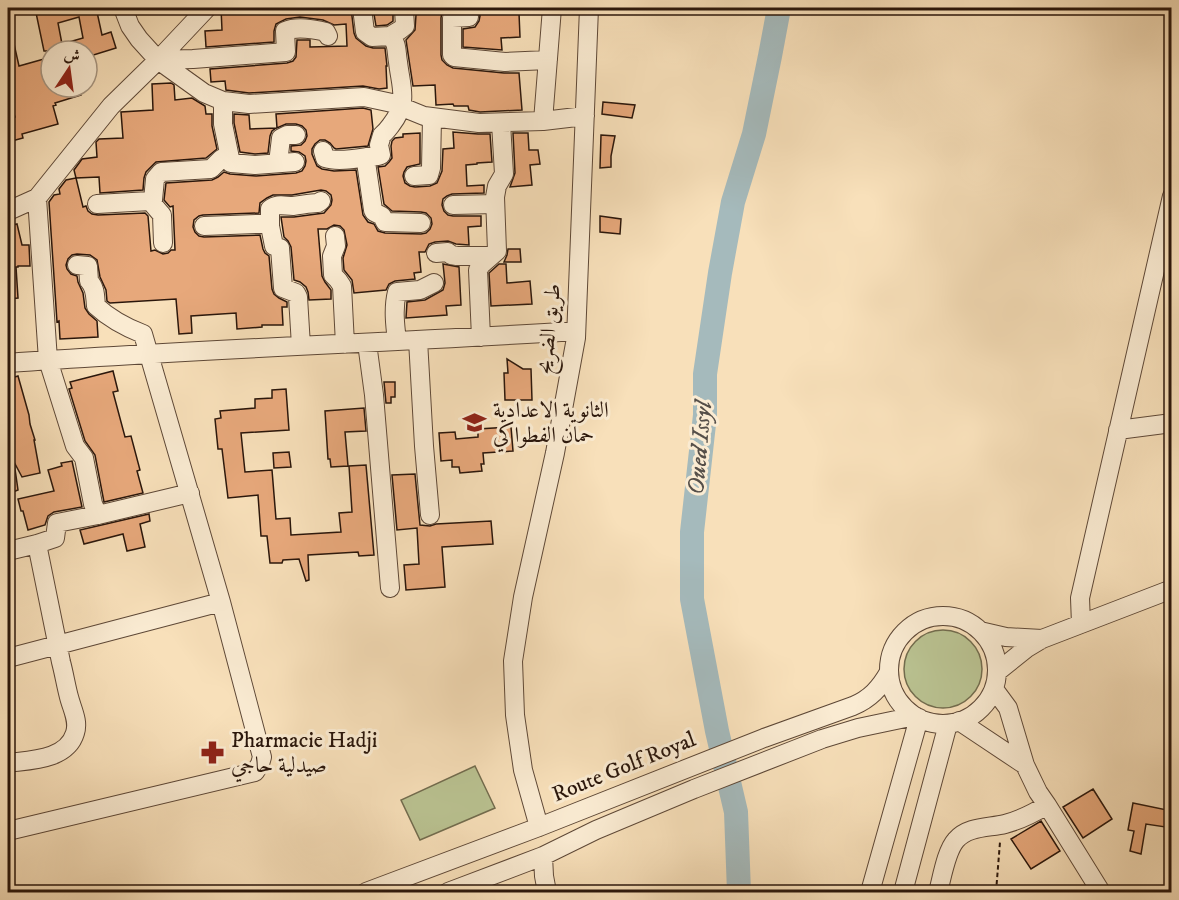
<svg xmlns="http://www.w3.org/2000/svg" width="1179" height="900" viewBox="0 0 1179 900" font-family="'IM FELL DW Pica',Amiri,serif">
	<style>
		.green { fill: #bac392; stroke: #726c4e; stroke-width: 1.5 }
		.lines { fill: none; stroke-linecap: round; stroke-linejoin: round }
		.river { stroke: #a5babc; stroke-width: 24 }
		.building { fill: #e7a87b; stroke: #2a160b; stroke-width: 1.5; fill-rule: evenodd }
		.minor-casing { stroke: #5e4837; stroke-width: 20 }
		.path { stroke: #2a160b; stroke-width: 2; stroke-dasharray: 4.5 3; stroke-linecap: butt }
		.minor { stroke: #faebd2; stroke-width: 18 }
		.labels { text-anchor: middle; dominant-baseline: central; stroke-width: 6; stroke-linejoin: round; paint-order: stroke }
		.street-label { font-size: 22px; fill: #2a160b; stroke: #faebd2 }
		.poi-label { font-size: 22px; fill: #2a160b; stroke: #faebd2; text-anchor: start }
		.water-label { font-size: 24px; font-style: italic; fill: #554f49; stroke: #faebd2 }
	</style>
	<rect width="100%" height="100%" fill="#f8e0ba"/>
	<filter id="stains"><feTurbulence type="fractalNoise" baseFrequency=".00333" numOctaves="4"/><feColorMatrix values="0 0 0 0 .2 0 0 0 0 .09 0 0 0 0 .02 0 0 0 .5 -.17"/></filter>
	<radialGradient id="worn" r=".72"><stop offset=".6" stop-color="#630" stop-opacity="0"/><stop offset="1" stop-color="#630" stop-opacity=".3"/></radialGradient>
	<!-- green -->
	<path class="green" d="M904 669a39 39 0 1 1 78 0a39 39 0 1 1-78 0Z
		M 475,766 L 495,808 L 420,840 L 401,800 Z"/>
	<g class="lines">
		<!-- river -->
		<path class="river" d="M 739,892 L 736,812 L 717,731 L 692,599 L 692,532 L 705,415 L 705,374 L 720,273 L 733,202 L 754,134 L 770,56 L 779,8"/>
	</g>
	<!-- building -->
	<path class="building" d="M 35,8 L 102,8 L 102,11 L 97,12 L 102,35 L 111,32 L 116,48 L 87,57 L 87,51 L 44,51 ZM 79,17 L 83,38 L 62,44 L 58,23 Z
		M 221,8 L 351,8 L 354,33 L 356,38 L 366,46 L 373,48 L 385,48 L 387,66 L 386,66 L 387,88 L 379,89 L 363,86 L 249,93 L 226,90 L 225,81 L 211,82 L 210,69 L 287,63 L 293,61 L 296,57 L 297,40 L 310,40 L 310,47 L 347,46 L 346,24 L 334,25 L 323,20 L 300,17 L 286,19 L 276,24 L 274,31 L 274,42 L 206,47 L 205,31 L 222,30 Z
		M 373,8 L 393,8 L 393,21 L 387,25 L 376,26 Z
		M 418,8 L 449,8 L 442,12 L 441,18 L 441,55 L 442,60 L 447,65 L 453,68 L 504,73 L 519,73 L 522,110 L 480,112 L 469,110 L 468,106 L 454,106 L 453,104 L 436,105 L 435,85 L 413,86 L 406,40 L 415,30 L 416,15 Z
		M 475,8 L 501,8 L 501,14 L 519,13 L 520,37 L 501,38 L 502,50 L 463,47 L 463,29 L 475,27 L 479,21 L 480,16 L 479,11 Z
		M 8,35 L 12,35 L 19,66 L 51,57 L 51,87 L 79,87 L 81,95 L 55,103 L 56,105 L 53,106 L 58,124 L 22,134 L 23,138 L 8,142 L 8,119 L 15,117 L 8,93 Z
		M 171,83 L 174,85 L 175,100 L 192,98 L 205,106 L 206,114 L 212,114 L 212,126 L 217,149 L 206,158 L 156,162 L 146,172 L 144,178 L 143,190 L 100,193 L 99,177 L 76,178 L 83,207 L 86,206 L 88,211 L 92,214 L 98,215 L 145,213 L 148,216 L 151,251 L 155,250 L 163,254 L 168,253 L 171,250 L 175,250 L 173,206 L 170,207 L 164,200 L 166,183 L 212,180 L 218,177 L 224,172 L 230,174 L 256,176 L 296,173 L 302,171 L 305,166 L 306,161 L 305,156 L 299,152 L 291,151 L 291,146 L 301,145 L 305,141 L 307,136 L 306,130 L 302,126 L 296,124 L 286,124 L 277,128 L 276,114 L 363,108 L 371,110 L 373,129 L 368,146 L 336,149 L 334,148 L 330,143 L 325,140 L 320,140 L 315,144 L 312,149 L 312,154 L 317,166 L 322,169 L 334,171 L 356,170 L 363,215 L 368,222 L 374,224 L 378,231 L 385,233 L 421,234 L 426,233 L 430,229 L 432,224 L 431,218 L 426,213 L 421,212 L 392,211 L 384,204 L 378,167 L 385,166 L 389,162 L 392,158 L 391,146 L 392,141 L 395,138 L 403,137 L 403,134 L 420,133 L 420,164 L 407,167 L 404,172 L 403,176 L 405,183 L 410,186 L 415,187 L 430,186 L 437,183 L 442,171 L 443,149 L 454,148 L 453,132 L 478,134 L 490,134 L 492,162 L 477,163 L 477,164 L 466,165 L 467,186 L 484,185 L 484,193 L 452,194 L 447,196 L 443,199 L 442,205 L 444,211 L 448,215 L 453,216 L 481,216 L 481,226 L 468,227 L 469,245 L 456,244 L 448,241 L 435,242 L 429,244 L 425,252 L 419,252 L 421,272 L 414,273 L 415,279 L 395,281 L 389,284 L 386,290 L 354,293 L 352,280 L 344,270 L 343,258 L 347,245 L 344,230 L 340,226 L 334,225 L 327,229 L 318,229 L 322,276 L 325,282 L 331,290 L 331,299 L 309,300 L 308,292 L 306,287 L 300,282 L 294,280 L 291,247 L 288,241 L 284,237 L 281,217 L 294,217 L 324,213 L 331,205 L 332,200 L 331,195 L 326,191 L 321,190 L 292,195 L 273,195 L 267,198 L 260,203 L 259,213 L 203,215 L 199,216 L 194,220 L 193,227 L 195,232 L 199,236 L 204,237 L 260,235 L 263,249 L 265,253 L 269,256 L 272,289 L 274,294 L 279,298 L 287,302 L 287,307 L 282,307 L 283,325 L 262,325 L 262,327 L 237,329 L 236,313 L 191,316 L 192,333 L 179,334 L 176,299 L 110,303 L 107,301 L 106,290 L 100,277 L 97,260 L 90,255 L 77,254 L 72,255 L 68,259 L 66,265 L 67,269 L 71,274 L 77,276 L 78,282 L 83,293 L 85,308 L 89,314 L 97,321 L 98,337 L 60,339 L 59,321 L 57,322 L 49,202 L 54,195 L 60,194 L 59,189 L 66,180 L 76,178 L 74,170 L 82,159 L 97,157 L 96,142 L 99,139 L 123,138 L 121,112 L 153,110 L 152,84 Z
		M 603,102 L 635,105 L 632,118 L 602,114 Z
		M 234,114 L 249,115 L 250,129 L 276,128 L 272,131 L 270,136 L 268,153 L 255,154 L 240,152 L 234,123 Z
		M 513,133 L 528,133 L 529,150 L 538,150 L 540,164 L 530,165 L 532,185 L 510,187 L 515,173 Z
		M 601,135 L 615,136 L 611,156 L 611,167 L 600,168 Z
		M 600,216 L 621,219 L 620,234 L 600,232 Z
		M 17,224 L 22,245 L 29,245 L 30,266 L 18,266 L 18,267 L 16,267 L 18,298 L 8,299 L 8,226 Z
		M 508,249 L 520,249 L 521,262 L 504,262 L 507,255 Z
		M 443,264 L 459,267 L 461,305 L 446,306 L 447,315 L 406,318 L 407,302 L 425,300 L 443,290 L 445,283 Z
		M 499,264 L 506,264 L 507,283 L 530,281 L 532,304 L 491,306 L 489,273 Z
		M 507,359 L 523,369 L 531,369 L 532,400 L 505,400 L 504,373 L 508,373 Z
		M 113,371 L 118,391 L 113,392 L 125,437 L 131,436 L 140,470 L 137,471 L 143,493 L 104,502 L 95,455 L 85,441 L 69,389 L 72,388 L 70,382 Z
		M 18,376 L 29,415 L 30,424 L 35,440 L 34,440 L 40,473 L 22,477 L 13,460 L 9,430 L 8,430 L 8,379 Z
		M 384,382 L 395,382 L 395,397 L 391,397 L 391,403 L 386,403 Z
		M 286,389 L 289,430 L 241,433 L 245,472 L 272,470 L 276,519 L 290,518 L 291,535 L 341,532 L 339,513 L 352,512 L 349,466 L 366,465 L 374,555 L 359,556 L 358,552 L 308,555 L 309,580 L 306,581 L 299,559 L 283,560 L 282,563 L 270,563 L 267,536 L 261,536 L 258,495 L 228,498 L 222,449 L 218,449 L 215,419 L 221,418 L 220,411 L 255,408 L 255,399 L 272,398 L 272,390 Z
		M 364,408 L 366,431 L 345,432 L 348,466 L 331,467 L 330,459 L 328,459 L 325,411 Z
		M 511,427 L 513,451 L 483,453 L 484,464 L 481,464 L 482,471 L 460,473 L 459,467 L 452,467 L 452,460 L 441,461 L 439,433 L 455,432 L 456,439 L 478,437 L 478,429 Z
		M 289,452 L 291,467 L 274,468 L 273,453 Z
		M 72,461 L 82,507 L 54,512 L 48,516 L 45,525 L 28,530 L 23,511 L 21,511 L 18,499 L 54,491 L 48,470 L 62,466 L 61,463 Z
		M 14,462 L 18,490 L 8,494 L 8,463 Z
		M 415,474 L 420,525 L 430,526 L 436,524 L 491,521 L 493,544 L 442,547 L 445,587 L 406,590 L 404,565 L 419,564 L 417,528 L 397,530 L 392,475 Z
		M 149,514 L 150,521 L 140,524 L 145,547 L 127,551 L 123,534 L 84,544 L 80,530 Z
		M 1093,789 L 1112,819 L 1083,838 L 1063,807 Z
		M 1133,803 L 1172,811 L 1172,828 L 1146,824 L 1141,854 L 1130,851 L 1134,831 L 1128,830 Z
		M 1041,821 L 1060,851 L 1031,869 L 1011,839 Z"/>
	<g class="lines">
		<defs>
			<path id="minor" d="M 123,8 L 130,26 L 139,39 L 158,60 L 204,93 L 223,101 L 249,104 L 364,97 L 392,103 L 424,116 L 479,123 L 543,121 L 585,116
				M 362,8 L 365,32 L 372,37 L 390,36 C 398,43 396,52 398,62 C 401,88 409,102 391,125 C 388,129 386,132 382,135 L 379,145 L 381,155 L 378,156 L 367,157 L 366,162 L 373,210 L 374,212 L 382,216 L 385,222 L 421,223
				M 469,17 L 452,18 L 452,55 L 454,57 L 505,62 L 548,60
				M 390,36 L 400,30 L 405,26 L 404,10 L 407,8
				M 158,60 L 193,59 L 286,52 L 285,31 C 297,26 313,29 326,32 L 328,36
				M 223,101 L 223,124 L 231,163 L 255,165 L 295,162
				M 543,121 L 552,8
				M 323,151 L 325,158 C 337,162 354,159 367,157
				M 278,163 L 281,138 L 287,135 L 296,135
				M 414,176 L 429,175 L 431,168 L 432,118
				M 37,198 L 48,360 L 75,446 L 84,458 L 93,504 L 98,515
				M 150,201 L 162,215 L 163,243
				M 97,204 L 150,201 L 153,200 L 155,179 L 161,172 L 211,169 L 221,159 L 228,155
				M 453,205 L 495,204
				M 8,211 L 37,198 L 111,106 L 158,60 L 207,8
				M 204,226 L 257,224 L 264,224 L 270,226 L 274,246 L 280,248 L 283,288 L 296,293 L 298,297 L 301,346
				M 270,226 L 270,209 C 278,203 284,206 293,206 C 302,205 310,203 318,203 L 321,201
				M 335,236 L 336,246 L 332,256 L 333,275 L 338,280 L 342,286 L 345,344
				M 436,253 L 448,252 L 451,255 L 457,256 L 491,256
				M 481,337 L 478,270 L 481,265 L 497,251 L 495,197 L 497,186 L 504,174 L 501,123
				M 418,340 L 424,446 L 430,515
				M 397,341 C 395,325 393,308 397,292 L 420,290 L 434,283
				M 367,343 L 374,395 L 390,588
				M 8,363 C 197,349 387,343 576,331
				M 1118,430 L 1172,423
				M 8,551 L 37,544 L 55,538 L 57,523 L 98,515 L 190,493
				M889 670a54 54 0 1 1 108 0a54 54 0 1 1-108 0Z
				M 1081,624 L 1080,598 L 1172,196
				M 980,631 L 1006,637 L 1042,639
				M 8,658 L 221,602
				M 997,672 L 1027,648 L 1042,639 L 1172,589
				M 959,721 L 1025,765
				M 8,763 C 30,760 67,760 75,733 C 79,721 72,709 69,697 C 66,686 64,673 61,662 C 53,623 45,583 37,544
				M 1047,805 L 1101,892
				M 539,827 L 523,770 L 515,715 L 513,661 L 523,597 L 555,453 L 576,338 L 589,8
				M 8,831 L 255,772 L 260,764 L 262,757 L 221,602 L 143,334 C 125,327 110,319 96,306 C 95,297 96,288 89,281 L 88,266 L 77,265
				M 543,856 L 544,876 L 547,892
				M 366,892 L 539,827 L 764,738 L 853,706 C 870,699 880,688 889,672
				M 448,892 L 543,856 L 596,830 L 694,789 L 822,739 L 858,728 L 915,716
				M 870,892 L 919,718
				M 903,892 L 948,724
				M 938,892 C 942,878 946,851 956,840 C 968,826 989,828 1005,824 C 1020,820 1034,813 1047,805 L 1038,792 L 1025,765 L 1008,708 L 994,689"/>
		</defs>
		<!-- minor casing -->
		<use href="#minor" class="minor-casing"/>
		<!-- path -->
		<path class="path" d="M 996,892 L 1000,842"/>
		<!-- minor -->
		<use href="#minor" class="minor"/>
	</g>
	<!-- icons -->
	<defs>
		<symbol id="school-bare" viewBox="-9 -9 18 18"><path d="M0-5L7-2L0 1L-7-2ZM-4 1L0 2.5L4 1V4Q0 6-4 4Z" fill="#8f2418" stroke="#faebd2" stroke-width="2.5" paint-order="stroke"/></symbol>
		<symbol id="pharmacy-bare" viewBox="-9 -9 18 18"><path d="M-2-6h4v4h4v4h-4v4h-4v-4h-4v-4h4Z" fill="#8f2418" stroke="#faebd2" stroke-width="2.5" paint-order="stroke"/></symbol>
	</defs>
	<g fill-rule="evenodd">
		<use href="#school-bare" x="458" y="406" width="33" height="33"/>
		<use href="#pharmacy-bare" x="196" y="736" width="33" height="33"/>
	</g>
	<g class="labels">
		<!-- street labels -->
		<g class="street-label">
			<text transform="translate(549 329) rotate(-84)">طريق الضريح</text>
			<text transform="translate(624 767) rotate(-22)">Route Golf Royal</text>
		</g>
		<!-- poi labels -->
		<g class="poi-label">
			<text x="493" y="410">الثانوية الاعدادية<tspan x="493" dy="25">حمان الفطواكي</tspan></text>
			<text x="231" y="740">Pharmacie Hadji<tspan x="231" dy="25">صيدلية حاجي</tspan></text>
		</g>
		<!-- water labels -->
		<g class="water-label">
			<text transform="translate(700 448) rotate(-85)">Oued Issyl</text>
		</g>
	</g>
	<!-- margin -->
	<rect width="1179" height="900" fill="none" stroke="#f8e0ba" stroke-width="30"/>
	<rect x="9" y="9" width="1161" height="882" fill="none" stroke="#2a160b" stroke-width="3"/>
	<rect x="15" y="15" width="1149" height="870" fill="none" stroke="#2a160b" stroke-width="1.5"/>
	<!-- north arrow -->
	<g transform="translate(69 69) rotate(13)"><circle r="28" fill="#faebd2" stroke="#a79682" stroke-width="1.5"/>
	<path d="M0-4.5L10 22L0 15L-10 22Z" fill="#8f2418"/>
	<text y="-9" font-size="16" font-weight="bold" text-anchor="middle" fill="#2a160b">ش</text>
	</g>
	<rect width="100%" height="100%" filter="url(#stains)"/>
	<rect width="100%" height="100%" fill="url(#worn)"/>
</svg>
